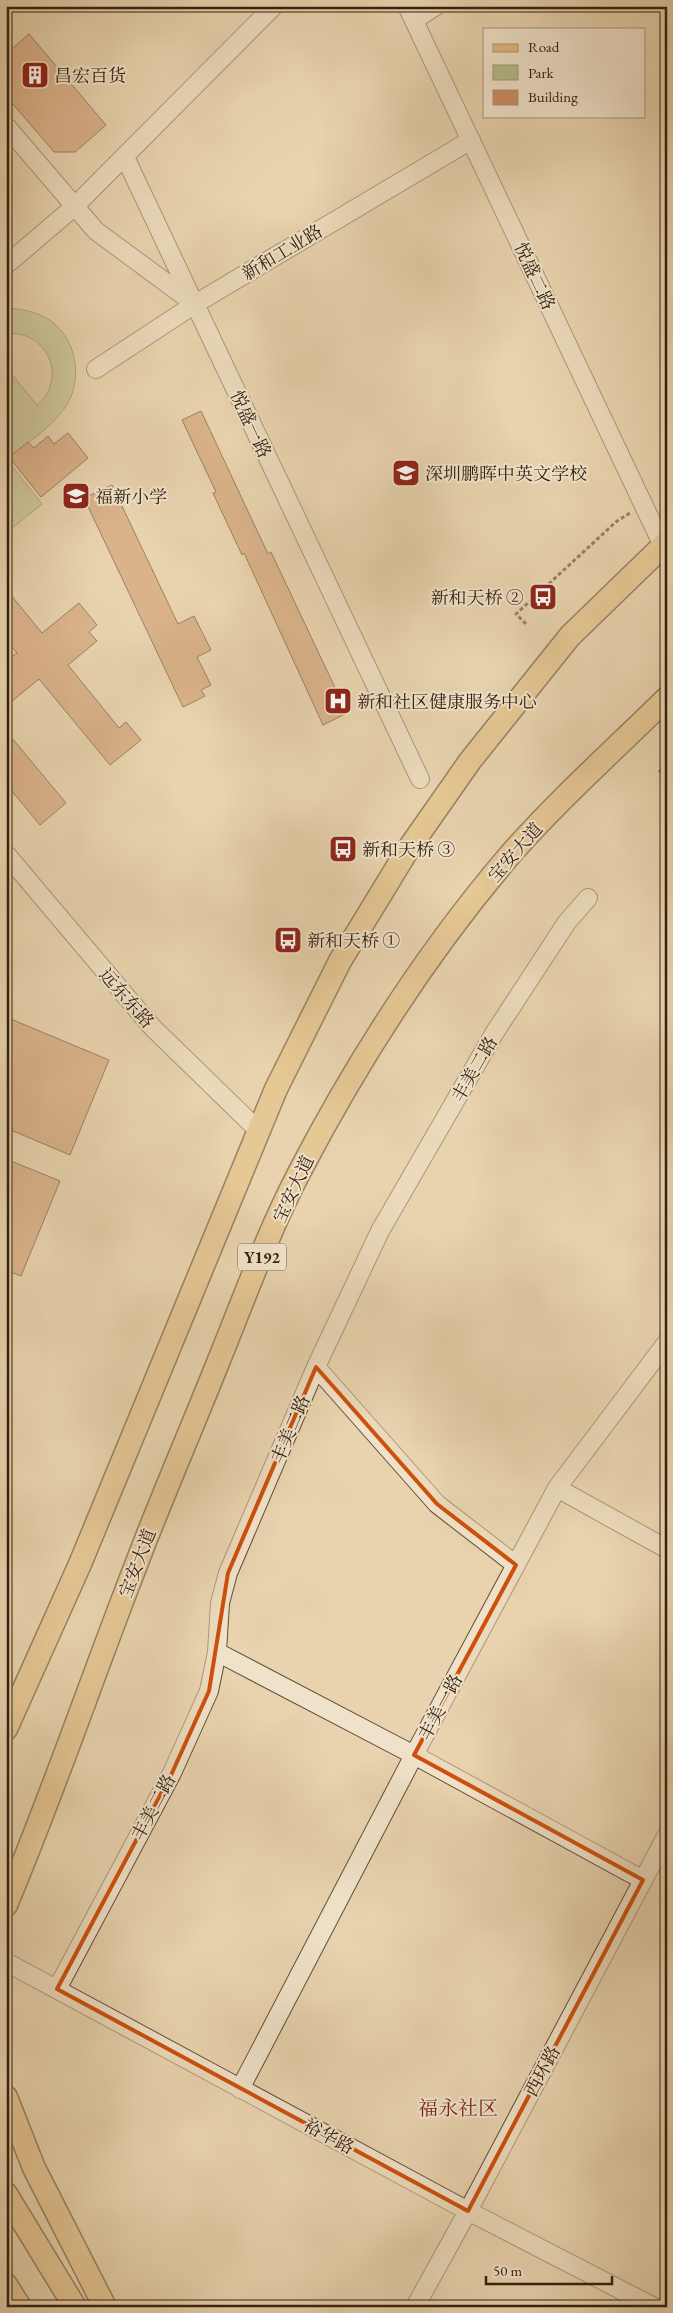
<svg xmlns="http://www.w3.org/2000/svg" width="673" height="2313" viewBox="0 0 673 2313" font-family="'EB Garamond','Noto Serif SC',serif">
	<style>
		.green { fill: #b4bd8c; stroke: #746e4d }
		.building { fill: #cd8c61; stroke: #34200e }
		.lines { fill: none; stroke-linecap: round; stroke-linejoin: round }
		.minor-casing { stroke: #614d36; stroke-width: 20 }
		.major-casing { stroke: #34200e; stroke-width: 25 }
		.path { stroke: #34200e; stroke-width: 3; stroke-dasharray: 4 2.5; stroke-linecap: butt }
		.minor { stroke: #f0e2ca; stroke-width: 18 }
		.major { stroke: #e4ba77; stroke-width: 22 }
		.marked { fill: none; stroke: #cd500c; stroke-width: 4; stroke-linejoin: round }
		.labels { text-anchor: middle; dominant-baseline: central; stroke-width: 4; stroke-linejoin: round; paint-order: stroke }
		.shield { fill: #f0e2ca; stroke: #6c5a46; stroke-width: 1 }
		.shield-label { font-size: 16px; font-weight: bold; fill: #34200e }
		.poi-label { font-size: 18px; fill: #34200e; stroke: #f0e2ca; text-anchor: start }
		.street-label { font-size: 18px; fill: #34200e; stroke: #f0e2ca }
		.quarter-label { font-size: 20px; fill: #7a1f14; stroke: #f0e2ca }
	</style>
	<rect width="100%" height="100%" fill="#e8d3ae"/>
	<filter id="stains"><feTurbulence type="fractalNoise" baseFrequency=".004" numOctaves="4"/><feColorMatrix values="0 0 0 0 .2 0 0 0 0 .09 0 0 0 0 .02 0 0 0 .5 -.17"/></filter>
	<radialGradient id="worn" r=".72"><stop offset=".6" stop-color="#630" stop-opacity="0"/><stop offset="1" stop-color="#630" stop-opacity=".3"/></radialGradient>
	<!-- green -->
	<path class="green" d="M 9,308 C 23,310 34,311 46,318 C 77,335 85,381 64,409 C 50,429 25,444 6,460 L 6,367 L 37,405 C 43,399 48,394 50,386 C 60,359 35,329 6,334 L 6,309 Z
		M 8,461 L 42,504 L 6,533 L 6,463 Z"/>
	<!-- building -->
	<path class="building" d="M 29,34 L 106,125 L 75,152 L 54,152 L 6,96 L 6,54 Z
		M 201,411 L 268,554 L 271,552 L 347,713 L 323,725 L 244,553 L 242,555 L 213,493 L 216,492 L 182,420 Z
		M 68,433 L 88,458 L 41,497 L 9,457 L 28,442 L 34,448 L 48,436 L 54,444 Z
		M 112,485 L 178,624 L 194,616 L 211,650 L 197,657 L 211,685 L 201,690 L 205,696 L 183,707 L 84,498 Z
		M 6,589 L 42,633 L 79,603 L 97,625 L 89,632 L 97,641 L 68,665 L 119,728 L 126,722 L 141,740 L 110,765 L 39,679 L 6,706 L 6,661 L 17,653 L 6,640 Z
		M 6,731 L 66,803 L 40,825 L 6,784 Z
		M 6,1017 L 109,1060 L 70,1155 L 6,1128 Z
		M 6,1159 L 60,1181 L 21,1276 L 6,1270 Z"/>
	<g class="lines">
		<defs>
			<path id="minor" d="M 407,6 L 663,546
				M 414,20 L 436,6
				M 6,126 L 96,231 L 195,304 L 420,779
				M 125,157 L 192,299
				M 6,265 L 74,207 L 274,6
				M 96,369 L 195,304 L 471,140
				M 6,854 L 152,1027 L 259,1131
				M 316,1367 L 437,1504 L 516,1565
				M 557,1488 L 667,1549
				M 217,1652 L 414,1755 L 643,1880
				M 6,1962 L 468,2211 L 654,2307
				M 57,1989 L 172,1773 L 209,1691 L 217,1652 L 220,1603 L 228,1573 L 316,1367 L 380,1231 L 495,1032 L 567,922 L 588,898
				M 240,2089 L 414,1755 L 557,1488 L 667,1342
				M 415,2307 L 468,2211 L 667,1835"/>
			<path id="major" d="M 6,1729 L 80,1564 L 276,1089 L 340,961 L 407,851 L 470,761 L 570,636 L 667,542
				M 6,1905 C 53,1793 92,1678 136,1565 C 161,1499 189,1435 215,1370 C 242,1304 267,1234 300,1171 C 358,1060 428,951 509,856 C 558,800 614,750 667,698
				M 6,2097 L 34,2168 L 105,2307
				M 6,2194 L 75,2307
				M 6,2285 L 20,2307"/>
		</defs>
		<!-- minor casing -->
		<use href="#minor" class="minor-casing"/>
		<!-- major casing -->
		<use href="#major" class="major-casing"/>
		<!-- path -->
		<path class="path" d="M 526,624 L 516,614 L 617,521 L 630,513
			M 659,770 L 664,775 L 667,771"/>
		<!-- minor -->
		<use href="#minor" class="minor"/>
		<!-- major -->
		<use href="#major" class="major"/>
	</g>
	<!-- marked area -->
	<path d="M0 0H673V2313H0ZM 316,1367 L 437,1504 L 516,1565 L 414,1755 L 643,1880 L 468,2211 L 57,1989 L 172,1773 L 209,1691 L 228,1573 Z" fill="#e8d3ae" fill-opacity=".55" fill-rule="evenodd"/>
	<path class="marked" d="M 316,1367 L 437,1504 L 516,1565 L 414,1755 L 643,1880 L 468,2211 L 57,1989 L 172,1773 L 209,1691 L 228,1573 Z"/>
	<!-- icons -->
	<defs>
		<symbol id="building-square" viewBox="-11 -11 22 22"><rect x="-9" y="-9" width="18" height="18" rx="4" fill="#8f2418" stroke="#f0e2ca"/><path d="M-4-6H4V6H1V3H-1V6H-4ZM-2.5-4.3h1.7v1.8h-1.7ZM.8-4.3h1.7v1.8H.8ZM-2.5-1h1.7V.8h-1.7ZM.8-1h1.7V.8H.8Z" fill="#fff"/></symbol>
		<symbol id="school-square" viewBox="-11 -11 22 22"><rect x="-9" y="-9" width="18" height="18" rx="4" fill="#8f2418" stroke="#f0e2ca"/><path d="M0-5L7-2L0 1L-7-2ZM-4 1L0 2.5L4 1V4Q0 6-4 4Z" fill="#fff"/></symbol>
		<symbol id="bus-square" viewBox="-11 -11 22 22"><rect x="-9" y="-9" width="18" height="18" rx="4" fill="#8f2418" stroke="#f0e2ca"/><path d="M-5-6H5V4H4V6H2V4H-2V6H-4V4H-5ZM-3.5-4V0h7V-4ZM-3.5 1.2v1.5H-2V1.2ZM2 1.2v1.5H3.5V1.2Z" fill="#fff"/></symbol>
		<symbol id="hospital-square" viewBox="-11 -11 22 22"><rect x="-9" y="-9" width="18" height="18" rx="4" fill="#8f2418" stroke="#f0e2ca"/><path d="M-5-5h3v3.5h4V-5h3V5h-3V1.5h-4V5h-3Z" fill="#fff"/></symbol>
	</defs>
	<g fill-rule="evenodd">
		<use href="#building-square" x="19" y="59" width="32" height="32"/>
		<use href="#school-square" x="390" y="457" width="32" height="32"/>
		<use href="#school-square" x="60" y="480" width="32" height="32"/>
		<use href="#bus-square" x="527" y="581" width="32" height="32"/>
		<use href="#hospital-square" x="322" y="685" width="32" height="32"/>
		<use href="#bus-square" x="327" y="833" width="32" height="32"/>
		<use href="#bus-square" x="272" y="924" width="32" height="32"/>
	</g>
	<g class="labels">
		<!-- shield labels -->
		<rect class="shield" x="238" y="1243.5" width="48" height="27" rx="4"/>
		<g class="shield-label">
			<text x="262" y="1257">Y192</text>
		</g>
		<!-- poi labels -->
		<g class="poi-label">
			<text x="54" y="75">昌宏百货</text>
			<text x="425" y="473">深圳鹏晖中英文学校</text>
			<text x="95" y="496">福新小学</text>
			<text x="524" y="597" text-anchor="end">新和天桥 ②</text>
			<text x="357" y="701">新和社区健康服务中心</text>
			<text x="362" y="849">新和天桥 ③</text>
			<text x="307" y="940">新和天桥 ①</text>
		</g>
		<!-- street labels -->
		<g class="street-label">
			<text transform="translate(282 252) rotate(-31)">新和工业路</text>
			<text transform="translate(535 276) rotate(65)">悦盛二路</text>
			<text transform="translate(251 424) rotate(65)">悦盛一路</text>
			<text transform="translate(515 852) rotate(-49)">宝安大道</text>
			<text transform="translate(127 998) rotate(49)">远东东路</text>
			<text transform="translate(474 1069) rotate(-60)">丰美二路</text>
			<text transform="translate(293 1189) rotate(-65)">宝安大道</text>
			<text transform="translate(290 1429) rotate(-67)">丰美二路</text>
			<text transform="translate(137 1563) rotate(-69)">宝安大道</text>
			<text transform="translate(440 1707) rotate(-62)">丰美一路</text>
			<text transform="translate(153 1807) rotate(-62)">丰美二路</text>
			<text transform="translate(542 2071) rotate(-62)">西环路</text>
			<text transform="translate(329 2136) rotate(28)">裕华路</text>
		</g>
		<!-- quarter labels -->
		<g class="quarter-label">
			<text x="458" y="2108">福永社区</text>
		</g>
	</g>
	<!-- margin -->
	<rect width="673" height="2313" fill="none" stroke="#e8d3ae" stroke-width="25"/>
	<rect x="8" y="8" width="658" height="2298" fill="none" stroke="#34200e" stroke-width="2.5"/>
	<rect x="12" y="12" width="648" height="2288" fill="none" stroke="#34200e"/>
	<!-- legend -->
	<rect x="483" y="28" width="162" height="90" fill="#f0e2ca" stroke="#a5947f"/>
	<rect x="493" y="44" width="25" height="8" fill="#e4ba77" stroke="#a5947f"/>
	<text x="528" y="52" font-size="15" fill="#34200e">Road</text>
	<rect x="493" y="65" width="25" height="15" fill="#b4bd8c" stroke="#a5947f"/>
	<text x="528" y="78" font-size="15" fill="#34200e">Park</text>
	<rect x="493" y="90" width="25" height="15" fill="#cd8c61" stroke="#a5947f"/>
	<text x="528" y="102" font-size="15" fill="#34200e">Building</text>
	<!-- scale -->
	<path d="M486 2276v8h126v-8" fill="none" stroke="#34200e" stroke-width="2.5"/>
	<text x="493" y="2276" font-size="15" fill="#34200e" stroke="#f0e2ca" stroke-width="4" paint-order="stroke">50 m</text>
	<rect width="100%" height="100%" filter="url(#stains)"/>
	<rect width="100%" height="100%" fill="url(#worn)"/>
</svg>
